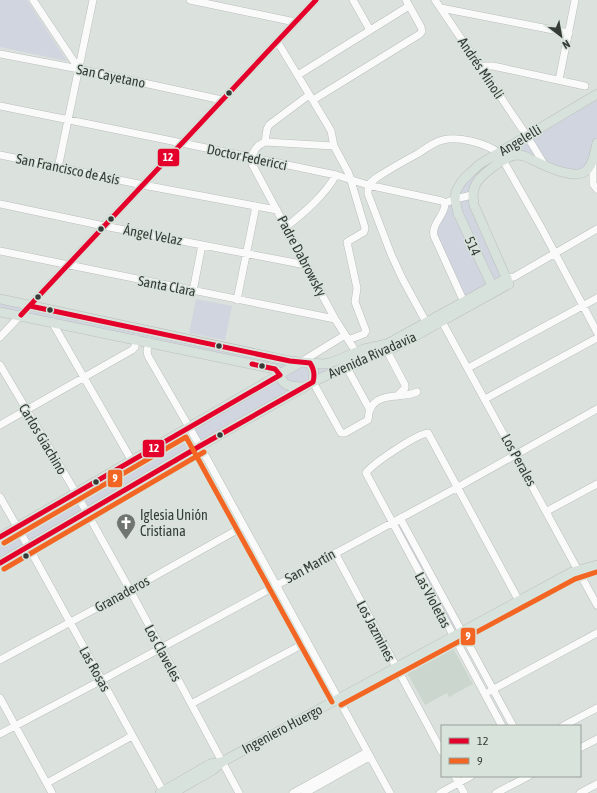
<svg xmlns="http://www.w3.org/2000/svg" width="597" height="793" viewBox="0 0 597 793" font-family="'Asap Condensed',sans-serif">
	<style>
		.built { fill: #cbd7ce }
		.green { fill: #d1d5df }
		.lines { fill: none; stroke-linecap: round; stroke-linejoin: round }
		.minor-casing { stroke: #babebb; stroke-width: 8 }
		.major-casing { stroke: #bbbfbb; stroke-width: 10 }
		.minor { stroke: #fafafa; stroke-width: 7 }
		.major { stroke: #d8e2dc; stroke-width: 9 }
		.bus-1-casing { stroke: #d8e4db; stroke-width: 8 }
		.bus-2-casing { stroke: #d8e4db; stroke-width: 8 }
		.bus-1 { stroke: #e4002b; stroke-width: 5 }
		.bus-2 { stroke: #f26522; stroke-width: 5 }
		.bus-dot { fill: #363b37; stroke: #d8e4db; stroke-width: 1.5 }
		.labels { text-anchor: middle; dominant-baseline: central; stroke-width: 3; stroke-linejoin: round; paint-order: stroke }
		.street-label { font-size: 14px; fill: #363b37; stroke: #d8e4db }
		.poi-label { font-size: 14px; fill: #363b37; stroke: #d8e4db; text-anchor: start }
		.line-badge { stroke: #d8e4db; stroke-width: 1.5 }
		.badge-label { font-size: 11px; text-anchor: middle; font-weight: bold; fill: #fff }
	</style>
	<rect width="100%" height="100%" fill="#dbe1dc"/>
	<!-- built -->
	<path class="built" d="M 453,648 L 473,684 L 449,697 L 447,693 L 425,705 L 407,673 Z"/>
	<!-- green -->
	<path class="green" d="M 0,0 L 27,0 L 67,61 L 0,47 Z
		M 597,94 L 597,143 L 582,174 L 519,155 L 489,170 L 472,195 L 509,284 L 367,356 L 0,563 L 0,537 L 280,375 L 0,312 L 0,299 L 323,364 L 372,347 L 464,302 L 434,236 L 444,210 L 455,199 L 471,172 Z
		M 196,299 L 232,306 L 225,340 L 189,333 Z
		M 400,525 L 457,627 L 451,629 L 395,528 Z"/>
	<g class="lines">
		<defs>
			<path id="minor" d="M 33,0 L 79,69
				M 190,0 L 295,22
				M 353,0 L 370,30
				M 435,0 L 527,136 L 544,164
				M 441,8 L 569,33
				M 277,41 L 327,124 L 331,131 L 334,146 L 349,174 L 365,228 L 364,232 L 347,242 L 357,288 L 355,302 L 366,331 L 364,334 L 348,340
				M 0,54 L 79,69 L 222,100
				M 480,66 L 493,66 L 585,86
				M 298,75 L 409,6
				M 559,80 L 575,0
				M 309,95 L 269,125 L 267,129 L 265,142 C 255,146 251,153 252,164 L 335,319 L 356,352
				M 313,100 L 420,34 L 422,31 L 421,27 L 406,0
				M 0,106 L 182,143 L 336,175 L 368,185 L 442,201 L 445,203
				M 265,142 L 334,146
				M 0,155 L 143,185 L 277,210
				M 593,162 L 593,184 L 597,189
				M 58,168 L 93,0
				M 445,203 C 446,215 431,223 434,236 L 464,302
				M 445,203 L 455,199 L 472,195
				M 0,204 L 104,226 L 306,265
				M 286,227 C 305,212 324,196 336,175
				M 0,251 L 335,319
				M 507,278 L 514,277 L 597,229
				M 193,291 L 202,245
				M 237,300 L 256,206
				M 440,318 L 597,605
				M 52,322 L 132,461
				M 426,322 L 402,278 L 391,254 L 368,194 L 368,185 L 376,178 C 390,169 404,161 419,153 C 426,148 434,142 443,140 C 459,136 485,143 499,153 L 541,227 L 597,332
				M 0,337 L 316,0
				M 149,342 L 147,351 L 148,356 L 200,446 L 390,793
				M 387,351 L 405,385 L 405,388 L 397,396
				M 301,362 L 345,335
				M 0,365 L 76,493 L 130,590 L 239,793
				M 346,366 L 370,410
				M 468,368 L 597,298
				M 313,382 L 341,433 L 345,433 L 368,420 C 369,416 368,413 370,410 C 377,391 403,399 417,392
				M 485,399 L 597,338
				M 0,425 L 132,350 L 135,347 L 136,339
				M 0,497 L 28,546 L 163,791
				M 547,511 L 597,484
				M 400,518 L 513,726
				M 335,553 L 442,752
				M 0,660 L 130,590 L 244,526
				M 490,691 L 597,633
				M 0,698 L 52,793
				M 191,704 L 307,642
				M 502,726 L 366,473 C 373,463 417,434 428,433 L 519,601
				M 563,726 L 597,708
				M 0,734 L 102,680 L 458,487 L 597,409
				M 580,748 L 597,739
				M 455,776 L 464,793
				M 47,783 L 132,736
				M 293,793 L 367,752
				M 305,793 L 369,757
				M 440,793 L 471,776
				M 496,793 L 529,776
				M 580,793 L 597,784"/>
			<path id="major" d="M 494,290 L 458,213 L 455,199 L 456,191 L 462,181 L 471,172 L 480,164 L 597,94
				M 0,299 L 290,361 L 323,364 L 330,363 L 364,349 L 387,344 L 507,278
				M 0,312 L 275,369 C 279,372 280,376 282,380 C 287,388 296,386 304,387
				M 310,363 L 314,372 L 313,382
				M 0,537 L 301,362
				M 0,563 L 200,446 L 313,382 L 367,356 L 390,350 L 509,284 L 474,205 C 473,198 472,192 475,186 C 479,175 504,158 515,155 C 518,155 521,155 524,156 C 538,162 576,184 588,169 C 594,162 595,151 597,143
				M 160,793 L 210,764 L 222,762
				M 173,793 L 213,770 L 222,762 L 572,572 L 597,565"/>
		</defs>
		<!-- minor casing -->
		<use href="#minor" class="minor-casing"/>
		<!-- major casing -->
		<use href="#major" class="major-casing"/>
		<!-- minor -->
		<use href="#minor" class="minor"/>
		<!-- major -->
		<use href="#major" class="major"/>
		<defs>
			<path id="bus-1" d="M 21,315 L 316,0
				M 0,537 L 280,375 L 275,369 L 252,364
				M 0,563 L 200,446 L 313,382 C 315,375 314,369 310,363 L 290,361 L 30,306"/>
			<path id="bus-2" d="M 4,543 L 186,437 L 332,702
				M 4,569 L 204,452
				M 341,705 L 575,579 L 597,572"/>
		</defs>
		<!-- bus-1 casing -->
		<use href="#bus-1" class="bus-1-casing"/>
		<!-- bus-2 casing -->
		<use href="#bus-2" class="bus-2-casing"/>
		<!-- bus-1 -->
		<use href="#bus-1" class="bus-1"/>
		<!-- bus-2 -->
		<use href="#bus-2" class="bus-2"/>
	</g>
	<!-- icons -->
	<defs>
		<symbol id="church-pin" viewBox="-11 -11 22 30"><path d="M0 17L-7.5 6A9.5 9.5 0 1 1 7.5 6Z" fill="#707571" stroke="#d8e4db"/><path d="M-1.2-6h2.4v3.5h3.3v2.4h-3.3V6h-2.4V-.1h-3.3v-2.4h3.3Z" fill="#fff"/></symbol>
	</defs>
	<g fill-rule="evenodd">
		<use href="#church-pin" x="115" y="512" width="22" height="30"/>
	</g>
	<!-- markers -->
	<g class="bus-dot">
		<circle cx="229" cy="93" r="3.5"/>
		<circle cx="111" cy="219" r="3.5"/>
		<circle cx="101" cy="229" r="3.5"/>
		<circle cx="38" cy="297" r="3.5"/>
		<circle cx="50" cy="310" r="3.5"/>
		<circle cx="219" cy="346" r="3.5"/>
		<circle cx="262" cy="366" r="3.5"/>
		<circle cx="220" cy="435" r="3.5"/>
		<circle cx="96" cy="482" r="3.5"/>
		<circle cx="26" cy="556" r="3.5"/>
	</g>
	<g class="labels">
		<!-- street labels -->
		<g class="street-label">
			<text transform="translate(481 68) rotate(56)">Andrés Minoli</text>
			<text transform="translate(111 76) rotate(12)">San Cayetano</text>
			<text transform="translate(520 140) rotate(-31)">Angelelli</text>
			<text transform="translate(247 157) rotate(12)">Doctor Federicci</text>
			<text transform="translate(68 169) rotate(12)">San Francisco de Asís</text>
			<text transform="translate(153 235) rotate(11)">Ángel Velaz</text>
			<text transform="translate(473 246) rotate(65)">514</text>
			<text transform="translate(302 256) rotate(62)">Padre Dabrowsky</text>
			<text transform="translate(167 286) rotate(11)">Santa Clara</text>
			<text transform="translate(372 355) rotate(-24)">Avenida Rivadavia</text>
			<text transform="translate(43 439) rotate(59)">Carlos Giachino</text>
			<text transform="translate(519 460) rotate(61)">Los Perales</text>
			<text transform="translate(310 566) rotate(-29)">San Martín</text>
			<text transform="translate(122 594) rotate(-29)">Granaderos</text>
			<text transform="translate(433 600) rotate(62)">Las Violetas</text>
			<text transform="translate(376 631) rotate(62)">Los Jazmines</text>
			<text transform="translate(163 653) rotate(62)">Los Claveles</text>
			<text transform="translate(95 669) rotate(61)">Las Rosas</text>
			<text transform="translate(282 729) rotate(-28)">Ingeniero Huergo</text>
		</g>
		<!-- poi labels -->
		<g class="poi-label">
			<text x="140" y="515">Iglesia Unión<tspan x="140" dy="16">Cristiana</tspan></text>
		</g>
	</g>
	<g class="line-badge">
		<rect x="157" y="148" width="23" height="19" rx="4" fill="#e4002b"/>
		<rect x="142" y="439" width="23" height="19" rx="4" fill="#e4002b"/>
		<rect x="107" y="469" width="16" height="19" rx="4" fill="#f26522"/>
		<rect x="460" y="627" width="16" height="19" rx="4" fill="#f26522"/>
	</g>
	<g class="badge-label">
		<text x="168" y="161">12</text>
		<text x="154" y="452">12</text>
		<text x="115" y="482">9</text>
		<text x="468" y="640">9</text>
	</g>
	<!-- legend -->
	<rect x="441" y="725" width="140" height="52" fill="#d8e4db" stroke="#97a099"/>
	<rect x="449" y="738" width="20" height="6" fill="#e4002b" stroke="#97a099"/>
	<text x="477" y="745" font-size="12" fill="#363b37">12</text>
	<rect x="449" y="758" width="20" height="6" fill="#f26522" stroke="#97a099"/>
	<text x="477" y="765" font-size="12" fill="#363b37">9</text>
	<!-- north arrow -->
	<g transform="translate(561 36) rotate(149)" stroke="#d8e4db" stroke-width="3" paint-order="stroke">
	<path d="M0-3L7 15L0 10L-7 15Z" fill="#363b37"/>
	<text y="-6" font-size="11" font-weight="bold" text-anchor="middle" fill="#363b37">N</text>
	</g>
</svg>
